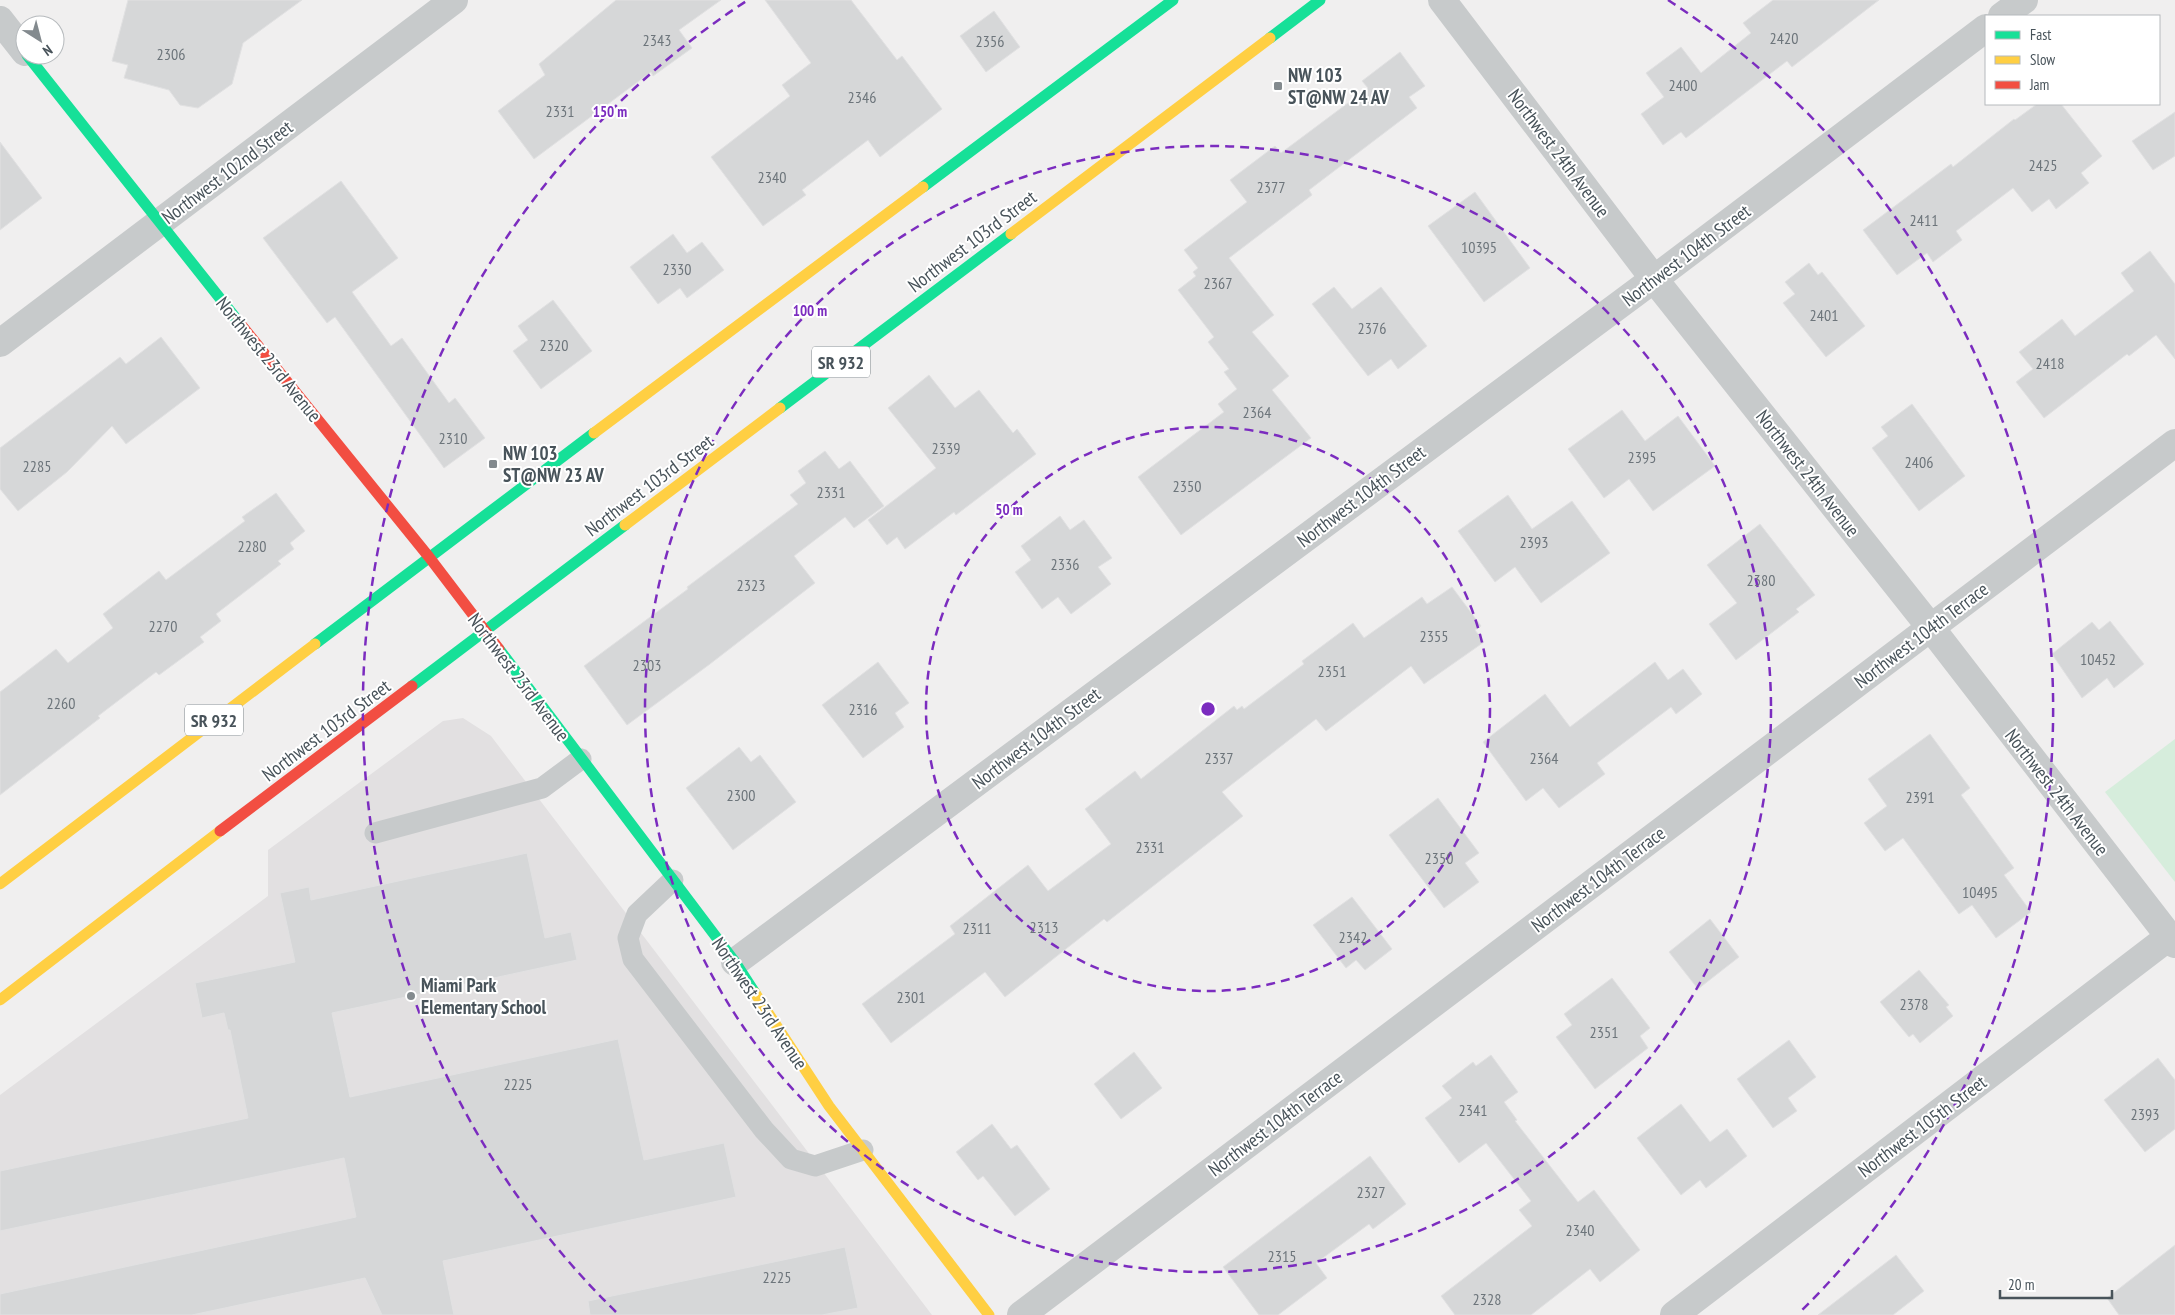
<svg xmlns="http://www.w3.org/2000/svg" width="2175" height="1315" viewBox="0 0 2175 1315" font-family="'PT Sans Narrow',sans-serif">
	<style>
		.education { fill: #e2e0e1 }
		.green { fill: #d6eddc }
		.building { fill: #d6d7d8; stroke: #e1e1e2 }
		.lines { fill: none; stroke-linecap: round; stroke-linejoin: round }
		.lane { stroke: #c7cacb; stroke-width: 21 }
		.street { stroke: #c7cacb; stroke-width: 28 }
		.fast { stroke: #16e098; stroke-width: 11 }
		.slow { stroke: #ffcf43; stroke-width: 11 }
		.jam { stroke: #f24e42; stroke-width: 11 }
		.ring { fill: none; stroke: #7b2cbf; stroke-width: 2.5; stroke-dasharray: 9 6 }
		.poi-dot { fill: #838a8e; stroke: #fff; stroke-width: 2 }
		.labels { text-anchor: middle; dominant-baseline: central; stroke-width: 4; stroke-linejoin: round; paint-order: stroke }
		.number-label { font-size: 16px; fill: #6d757b }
		.shield { fill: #fff; stroke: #7f878c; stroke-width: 1 }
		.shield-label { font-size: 18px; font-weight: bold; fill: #48535a }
		.poi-label { font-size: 19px; font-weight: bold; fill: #48535a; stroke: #fff; text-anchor: start }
		.street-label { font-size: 19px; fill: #48535a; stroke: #fff }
		.centre { fill: #7b2cbf; stroke: #fff; stroke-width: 2.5 }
		.ring-label { font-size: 15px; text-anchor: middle; font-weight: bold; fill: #7b2cbf; stroke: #fff; stroke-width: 4; stroke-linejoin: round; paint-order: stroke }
	</style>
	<rect width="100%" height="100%" fill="#f0efef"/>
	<!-- education -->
	<path class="education" d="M 463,718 L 491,736 L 932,1315 L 0,1315 L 0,1095 L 268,896 L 268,850 L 443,721 Z"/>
	<!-- green -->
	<path class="green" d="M 2175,739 L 2175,882 L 2105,792 Z"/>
	<!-- building -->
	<path class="building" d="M 128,0 L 302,0 L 243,43 L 232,84 L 198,108 L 180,105 L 169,90 L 124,78 L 128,65 L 112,61 Z
		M 616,0 L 721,0 L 679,30 L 692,48 L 653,76 L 651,72 L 534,159 L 498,111 L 545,75 L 539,64 Z
		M 765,0 L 851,0 L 897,60 L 902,56 L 942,109 L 880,157 L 868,140 L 802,190 L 806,195 L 763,226 L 711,157 L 790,96 L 782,85 L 811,63 Z
		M 1773,0 L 1879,0 L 1792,67 L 1787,61 L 1686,138 L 1681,132 L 1663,145 L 1641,114 L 1664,97 L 1646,73 L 1681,47 L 1701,73 L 1751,33 L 1743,23 Z
		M 994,11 L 1020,47 L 986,72 L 960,36 Z
		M 1400,52 L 1425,86 L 1409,97 L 1417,108 L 1309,190 L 1312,195 L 1229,258 L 1274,315 L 1252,332 L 1289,376 L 1272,390 L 1311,438 L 1181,535 L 1138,477 L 1224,412 L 1218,404 L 1237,389 L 1224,372 L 1229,369 L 1208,342 L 1214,337 L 1178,290 L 1196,276 L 1193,272 L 1198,268 L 1184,250 L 1247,202 L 1230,180 L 1275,146 L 1281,153 L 1368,88 L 1362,81 Z
		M 2037,104 L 2061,104 L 2102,156 L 2081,173 L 2089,183 L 2056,209 L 2049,199 L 2032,212 L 2013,188 L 1956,231 L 1962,240 L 1933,262 L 1927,253 L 1897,275 L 1863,230 L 1951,164 L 1953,167 L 2014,119 L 2015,120 Z
		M 2175,112 L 2175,156 L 2153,170 L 2132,141 Z
		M 0,142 L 42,198 L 0,230 Z
		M 341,181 L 398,258 L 352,292 L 391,346 L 402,338 L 449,403 L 455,398 L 485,438 L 444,468 L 335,317 L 327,323 L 263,238 Z
		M 1475,192 L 1530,268 L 1484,302 L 1428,226 Z
		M 673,234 L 687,253 L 702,242 L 724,270 L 687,298 L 680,288 L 658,304 L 630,267 Z
		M 2150,251 L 2175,284 L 2175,359 L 2156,335 L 2129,356 L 2127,354 L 2044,418 L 2016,382 L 2033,369 L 2019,352 L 2062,319 L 2075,336 L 2134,291 L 2121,273 Z
		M 1809,263 L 1818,275 L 1822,272 L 1865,326 L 1826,357 L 1783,303 L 1795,294 L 1785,282 Z
		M 1334,287 L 1352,309 L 1381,287 L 1427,346 L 1398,369 L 1391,359 L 1368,376 L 1312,304 Z
		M 553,300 L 592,351 L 541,389 L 513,351 L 528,340 L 518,326 Z
		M 161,337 L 200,388 L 126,444 L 112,426 L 67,472 L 18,511 L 0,489 L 0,448 L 120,357 L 126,364 Z
		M 929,375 L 955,408 L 979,390 L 1013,433 L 1017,429 L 1036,454 L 956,515 L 954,512 L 905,549 L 897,537 L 887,545 L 868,520 L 936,468 L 888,408 Z
		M 1912,404 L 1965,476 L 1919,511 L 1872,448 L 1888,436 L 1881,427 Z
		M 1622,410 L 1645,441 L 1678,416 L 1715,466 L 1653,511 L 1629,479 L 1604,498 L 1568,449 Z
		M 825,451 L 839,469 L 850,461 L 884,506 L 854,528 L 845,517 L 794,556 L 815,583 L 710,664 L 627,725 L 584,666 L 688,589 L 687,587 L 798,504 L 790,495 L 806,483 L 798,471 Z
		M 276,493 L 305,531 L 290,543 L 294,549 L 278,561 L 281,564 L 216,614 L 221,621 L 200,637 L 204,642 L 159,675 L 156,672 L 98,716 L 100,718 L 0,795 L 0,692 L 56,649 L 68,663 L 113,628 L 103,614 L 159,571 L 166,580 L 245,521 L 242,517 Z
		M 1508,495 L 1532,529 L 1572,501 L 1610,553 L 1541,603 L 1515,567 L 1495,582 L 1458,531 Z
		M 1060,516 L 1070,530 L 1084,520 L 1112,558 L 1098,567 L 1111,584 L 1071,614 L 1058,597 L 1042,609 L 1015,572 L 1031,560 L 1021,546 Z
		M 1760,524 L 1815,595 L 1796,609 L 1799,612 L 1736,660 L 1709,624 L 1737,603 L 1707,565 Z
		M 1452,587 L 1481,626 L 1475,630 L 1484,642 L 1424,684 L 1411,666 L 1326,731 L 1316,719 L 1222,792 L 1243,816 L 1107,922 L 1104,919 L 1005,997 L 985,972 L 891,1043 L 862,1004 L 955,934 L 950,926 L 1028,865 L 1048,891 L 1111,844 L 1085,809 L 1135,771 L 1141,779 L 1234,706 L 1237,710 L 1242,706 L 1244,709 L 1304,664 L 1302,661 L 1353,623 L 1364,638 L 1422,597 L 1427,604 Z
		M 2110,621 L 2144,664 L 2114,688 L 2107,678 L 2082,698 L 2052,654 L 2092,622 L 2099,630 Z
		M 878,662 L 909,703 L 895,713 L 904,727 L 863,758 L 822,705 Z
		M 1655,662 L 1668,680 L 1683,669 L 1702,694 L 1676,714 L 1671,707 L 1597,763 L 1605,774 L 1559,808 L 1543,788 L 1526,801 L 1483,742 L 1545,694 L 1570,727 Z
		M 1930,734 L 1970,788 L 1961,795 L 2014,868 L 2004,875 L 2031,912 L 1996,938 L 1972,905 L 1959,914 L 1903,838 L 1885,851 L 1864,823 L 1887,806 L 1868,779 Z
		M 739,747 L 751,762 L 760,755 L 796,802 L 733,850 L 686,788 Z
		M 1438,798 L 1479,853 L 1465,863 L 1479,882 L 1444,908 L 1389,835 Z
		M 527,853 L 545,938 L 571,932 L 577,960 L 332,1013 L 350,1097 L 618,1039 L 644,1160 L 724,1143 L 736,1197 L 443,1261 L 454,1315 L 382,1315 L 365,1278 L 192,1315 L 0,1315 L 0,1294 L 356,1217 L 344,1158 L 0,1231 L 0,1171 L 248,1118 L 230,1030 L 228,1030 L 224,1013 L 202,1018 L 195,983 L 295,962 L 280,893 L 309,887 L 311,900 Z
		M 1352,897 L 1392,949 L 1365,970 L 1356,960 L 1346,968 L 1313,925 Z
		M 1710,919 L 1739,957 L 1698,989 L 1669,952 Z
		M 1919,970 L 1949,1005 L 1946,1007 L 1953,1016 L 1920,1043 L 1913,1034 L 1909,1037 L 1880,1002 Z
		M 1612,978 L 1650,1028 L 1640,1036 L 1648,1048 L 1595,1089 L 1556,1037 L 1572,1025 L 1564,1014 Z
		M 1789,1040 L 1816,1077 L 1788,1098 L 1797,1111 L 1773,1128 L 1737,1079 Z
		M 1134,1052 L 1162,1088 L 1121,1119 L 1094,1084 Z
		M 1491,1055 L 1518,1092 L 1504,1102 L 1517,1120 L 1515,1121 L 1578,1202 L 1594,1190 L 1640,1250 L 1600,1282 L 1590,1269 L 1531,1315 L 1455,1315 L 1441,1296 L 1532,1226 L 1519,1210 L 1531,1201 L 1486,1143 L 1459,1163 L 1425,1118 L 1452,1098 L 1442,1086 L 1473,1062 L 1476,1066 Z
		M 2158,1058 L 2175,1080 L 2175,1129 L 2145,1152 L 2104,1100 Z
		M 1681,1104 L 1710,1142 L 1727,1129 L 1747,1156 L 1706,1188 L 1700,1180 L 1681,1195 L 1637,1138 Z
		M 992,1124 L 1011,1149 L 1017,1145 L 1050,1189 L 1015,1216 L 983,1176 L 978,1180 L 956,1152 Z
		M 1370,1156 L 1406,1204 L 1373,1229 L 1369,1224 L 1316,1263 L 1327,1278 L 1278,1315 L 1259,1315 L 1223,1267 Z
		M 2175,1245 L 2175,1315 L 2119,1315 L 2107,1298 Z
		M 845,1247 L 858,1308 L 822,1315 L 590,1315 L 588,1301 Z
		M 1896,1255 L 1924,1291 L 1893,1315 L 1818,1315 Z"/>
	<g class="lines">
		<!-- lane -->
		<path class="lane" d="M 375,833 L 542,788 L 581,759
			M 673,880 L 637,914 L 628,938 L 633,959 L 764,1130 L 791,1159 L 815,1166 L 863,1150"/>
		<!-- street -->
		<path class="street" d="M 1442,0 L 1654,279 L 1931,628 L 2175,944
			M 2002,16 L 2024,0
			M 0,20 L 25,52
			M 0,343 L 454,0
			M 735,962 L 1654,279 L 1986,28
			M 1021,1315 L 2175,443
			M 1674,1315 L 2169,937"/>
		<!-- fast -->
		<path class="fast" d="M 1270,38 L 1320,0
			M 27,55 L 238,321
			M 923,187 L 1173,0
			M 780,408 L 1011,234
			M 315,644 L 594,433
			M 499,649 L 735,962 L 755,993
			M 412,686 L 625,525"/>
		<!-- slow -->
		<path class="slow" d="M 1011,234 L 1270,38
			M 594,433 L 923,187
			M 625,525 L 780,408
			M 0,884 L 315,644
			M 755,993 L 829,1106 L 989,1315
			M 0,1000 L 220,831"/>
		<!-- jam -->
		<path class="jam" d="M 238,321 L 429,557 L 499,649
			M 220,831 L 412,686"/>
	</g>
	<!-- distance rings -->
	<g class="ring">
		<circle cx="1208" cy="709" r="282"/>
		<circle cx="1208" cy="709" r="563"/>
		<path d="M616 1312A845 845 0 0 1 748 0M1668 0A845 845 0 0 1 1800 1312"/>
	</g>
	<!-- markers -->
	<g class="poi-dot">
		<rect x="1273" y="81" width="10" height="10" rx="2.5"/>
		<rect x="488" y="459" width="10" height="10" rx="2.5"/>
		<circle cx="411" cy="996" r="5"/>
	</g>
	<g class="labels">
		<!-- number labels -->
		<g class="number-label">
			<text x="1784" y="38">2420</text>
			<text x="657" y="40">2343</text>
			<text x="990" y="41">2356</text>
			<text x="171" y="54">2306</text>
			<text x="1683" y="85">2400</text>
			<text x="862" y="97">2346</text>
			<text x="560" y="111">2331</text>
			<text x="2043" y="165">2425</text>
			<text x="772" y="177">2340</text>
			<text x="1271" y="187">2377</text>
			<text x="1924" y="220">2411</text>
			<text x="1479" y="247">10395</text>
			<text x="677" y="269">2330</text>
			<text x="1218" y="283">2367</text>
			<text x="1824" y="315">2401</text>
			<text x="1372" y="328">2376</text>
			<text x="554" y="345">2320</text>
			<text x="2050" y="363">2418</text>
			<text x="1257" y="412">2364</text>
			<text x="453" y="438">2310</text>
			<text x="946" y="448">2339</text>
			<text x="1642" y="457">2395</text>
			<text x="1919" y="462">2406</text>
			<text x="37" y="466">2285</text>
			<text x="1187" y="486">2350</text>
			<text x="831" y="492">2331</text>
			<text x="1534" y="542">2393</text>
			<text x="252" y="546">2280</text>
			<text x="1065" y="564">2336</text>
			<text x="1761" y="580">2380</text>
			<text x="751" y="585">2323</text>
			<text x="163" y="626">2270</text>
			<text x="1434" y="636">2355</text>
			<text x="2098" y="659">10452</text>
			<text x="647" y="665">2303</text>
			<text x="1332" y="671">2351</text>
			<text x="61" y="703">2260</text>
			<text x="863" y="709">2316</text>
			<text x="1219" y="758">2337</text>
			<text x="1544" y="758">2364</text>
			<text x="741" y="795">2300</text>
			<text x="1920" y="797">2391</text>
			<text x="1150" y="847">2331</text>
			<text x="1439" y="858">2350</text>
			<text x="1980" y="892">10495</text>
			<text x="1044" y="927">2313</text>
			<text x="977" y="928">2311</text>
			<text x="1353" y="937">2342</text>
			<text x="911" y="997">2301</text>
			<text x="1914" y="1004">2378</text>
			<text x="1604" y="1032">2351</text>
			<text x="518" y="1084">2225</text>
			<text x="1473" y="1110">2341</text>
			<text x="2145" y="1114">2393</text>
			<text x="1371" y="1192">2327</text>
			<text x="1580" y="1230">2340</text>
			<text x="1282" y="1256">2315</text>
			<text x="777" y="1277">2225</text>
			<text x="1487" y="1299">2328</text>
		</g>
		<!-- shield labels -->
		<g class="shield">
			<rect x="812" y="346.5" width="58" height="31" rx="4"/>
			<rect x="185" y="704.5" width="58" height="31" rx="4"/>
		</g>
		<g class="shield-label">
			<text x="841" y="362">SR 932</text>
			<text x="214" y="720">SR 932</text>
		</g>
		<!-- poi labels -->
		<g class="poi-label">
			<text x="1288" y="75">NW 103<tspan x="1288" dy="22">ST@NW 24 AV</tspan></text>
			<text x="503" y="453">NW 103<tspan x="503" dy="22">ST@NW 23 AV</tspan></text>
			<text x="421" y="985">Miami Park<tspan x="421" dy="22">Elementary School</tspan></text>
		</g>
		<!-- street labels -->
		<g class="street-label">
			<text transform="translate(1559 153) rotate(53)">Northwest 24th Avenue</text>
			<text transform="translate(227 172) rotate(-37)">Northwest 102nd Street</text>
			<text transform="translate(972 241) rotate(-37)">Northwest 103rd Street</text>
			<text transform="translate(1686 255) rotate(-37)">Northwest 104th Street</text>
			<text transform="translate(269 359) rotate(51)">Northwest 23rd Avenue</text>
			<text transform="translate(1808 473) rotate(52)">Northwest 24th Avenue</text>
			<text transform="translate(649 485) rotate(-37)">Northwest 103rd Street</text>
			<text transform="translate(1361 496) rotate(-37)">Northwest 104th Street</text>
			<text transform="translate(1921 635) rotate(-37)">Northwest 104th Terrace</text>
			<text transform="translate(519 677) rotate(53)">Northwest 23rd Avenue</text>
			<text transform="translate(326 730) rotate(-37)">Northwest 103rd Street</text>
			<text transform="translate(1036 738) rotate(-37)">Northwest 104th Street</text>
			<text transform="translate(2057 792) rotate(52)">Northwest 24th Avenue</text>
			<text transform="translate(1598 879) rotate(-37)">Northwest 104th Terrace</text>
			<text transform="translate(760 1003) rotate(56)">Northwest 23rd Avenue</text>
			<text transform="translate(1275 1123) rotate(-37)">Northwest 104th Terrace</text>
			<text transform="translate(1922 1126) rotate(-37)">Northwest 105th Street</text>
		</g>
	</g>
	<circle cx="1208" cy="709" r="8" class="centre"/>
	<g class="ring-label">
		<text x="610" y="117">150 m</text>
		<text x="810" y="316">100 m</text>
		<text x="1009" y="515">50 m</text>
	</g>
	<!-- legend -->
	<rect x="1985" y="15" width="175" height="90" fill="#ffffff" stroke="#b6babd"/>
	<rect x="1995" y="31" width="25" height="8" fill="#16e098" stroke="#b6babd"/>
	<text x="2030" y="40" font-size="15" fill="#48535a">Fast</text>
	<rect x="1995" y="56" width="25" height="8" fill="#ffcf43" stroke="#b6babd"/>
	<text x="2030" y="65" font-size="15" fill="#48535a">Slow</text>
	<rect x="1995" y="81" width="25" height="8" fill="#f24e42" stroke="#b6babd"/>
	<text x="2030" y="90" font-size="15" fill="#48535a">Jam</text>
	<!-- north arrow -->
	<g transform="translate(40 40) rotate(144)"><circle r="24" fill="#ffffff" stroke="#b6babd"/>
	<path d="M0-4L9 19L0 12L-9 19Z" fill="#838a8e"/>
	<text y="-8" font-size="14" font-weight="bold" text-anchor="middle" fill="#48535a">N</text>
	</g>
	<!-- scale -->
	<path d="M2000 1290v8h112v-8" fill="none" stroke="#48535a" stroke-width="2.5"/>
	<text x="2008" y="1290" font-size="15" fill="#48535a" stroke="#ffffff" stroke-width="4" paint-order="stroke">20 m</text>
</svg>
